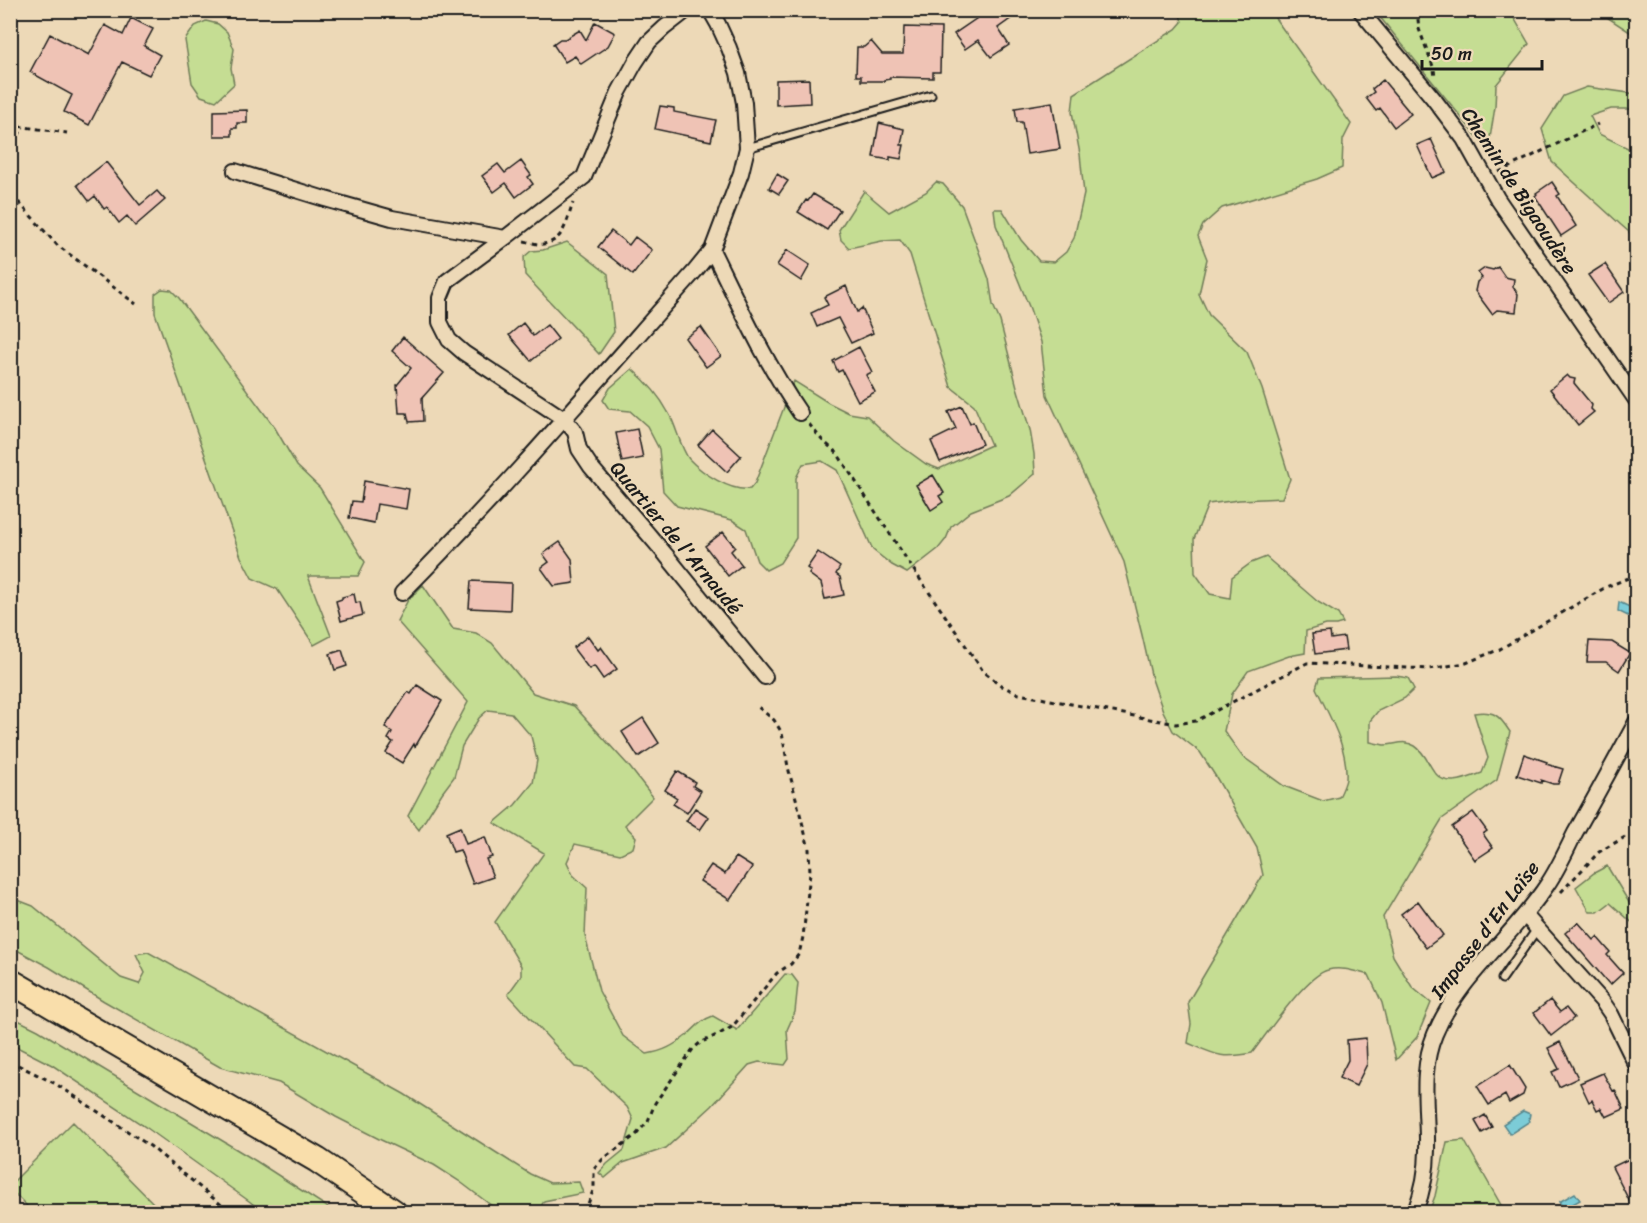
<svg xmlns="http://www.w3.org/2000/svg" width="1647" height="1223" viewBox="0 0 1647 1223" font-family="Sriracha,sans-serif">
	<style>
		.green { fill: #c5dd93; stroke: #707c58; stroke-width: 1.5 }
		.water { fill: #7cccd7; stroke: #56868c; stroke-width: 1.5 }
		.building { fill: #efc3b5; stroke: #1c1c1c; stroke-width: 1.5 }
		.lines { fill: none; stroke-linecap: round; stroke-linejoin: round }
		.lane-casing { stroke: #1c1c1c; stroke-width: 11 }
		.street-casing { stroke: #1c1c1c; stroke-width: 18 }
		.highway-casing { stroke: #1c1c1c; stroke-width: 28 }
		.path { stroke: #1c1c1c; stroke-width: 3; stroke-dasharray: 4.5 4.5; stroke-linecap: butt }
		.lane { stroke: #edd9b7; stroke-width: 7 }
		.street { stroke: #edd9b7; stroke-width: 14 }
		.highway { stroke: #f9deab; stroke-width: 24 }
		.labels { text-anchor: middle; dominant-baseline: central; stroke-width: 5; stroke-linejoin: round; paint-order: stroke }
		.street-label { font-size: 20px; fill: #1c1c1c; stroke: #edd9b7 }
	</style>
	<rect width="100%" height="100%" fill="#edd9b7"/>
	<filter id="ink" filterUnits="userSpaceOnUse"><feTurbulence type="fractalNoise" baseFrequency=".0167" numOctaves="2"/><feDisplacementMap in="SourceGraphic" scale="12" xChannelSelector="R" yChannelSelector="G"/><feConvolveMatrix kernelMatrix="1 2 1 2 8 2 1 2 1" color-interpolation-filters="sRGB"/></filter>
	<g filter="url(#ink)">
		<!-- green -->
		<path class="green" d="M 1179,11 L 1270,11 L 1351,124 L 1343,140 L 1342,168 L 1317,179 L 1222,208 L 1203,225 L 1198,236 L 1207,259 L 1199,294 L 1209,315 L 1247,352 L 1262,389 L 1290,479 L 1282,498 L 1239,500 L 1208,504 L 1194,539 L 1195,573 L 1210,594 L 1230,598 L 1232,577 L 1251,563 L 1266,557 L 1318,602 L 1338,614 L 1343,623 L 1336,625 L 1326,625 L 1306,631 L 1305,653 L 1289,656 L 1248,671 L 1232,694 L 1224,731 L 1242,756 L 1284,786 L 1323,801 L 1339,797 C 1342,791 1345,785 1346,779 C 1348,746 1329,716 1316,688 L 1319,678 L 1396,676 L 1408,678 L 1414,689 L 1405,698 L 1378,711 L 1370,721 L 1370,742 C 1374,743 1379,744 1384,745 C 1396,745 1404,739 1415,746 C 1427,754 1429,768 1438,776 C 1450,787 1469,777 1482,773 L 1488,758 L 1474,713 C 1494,710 1499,715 1510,732 L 1497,780 L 1442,819 L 1383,917 L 1393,956 L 1412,987 L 1431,1003 L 1417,1037 L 1396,1060 L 1382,1003 L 1369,975 C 1357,972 1341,966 1328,970 C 1306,975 1267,1034 1252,1053 C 1221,1059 1216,1055 1188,1043 L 1191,1024 L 1188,1002 L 1263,875 L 1257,848 L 1216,777 L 1200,752 L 1173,731 L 1163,711 L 1152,679 L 1142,635 L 1124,562 L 1047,395 L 1041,342 L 1030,309 L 996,225 L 994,209 L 1002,209 L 1021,240 L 1039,261 L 1054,262 L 1066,252 L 1074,238 L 1084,194 L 1080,154 L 1072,112 L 1074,94 L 1176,29 L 1182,22 Z
			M 1375,11 L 1510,11 L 1529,44 L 1496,85 L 1495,107 L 1490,138 L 1483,144 Z
			M 1598,11 L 1636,11 L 1636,36 L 1602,14 Z
			M 206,21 L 218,24 L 227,32 L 234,49 L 231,68 L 234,84 L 216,101 L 201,96 L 192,83 L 185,40 L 195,26 Z
			M 1587,87 L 1636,94 L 1636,109 L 1611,109 L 1590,116 L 1599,134 L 1636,152 L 1636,238 L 1621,225 L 1552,162 L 1542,129 L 1563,96 Z
			M 936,182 L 943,184 L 962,206 L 989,279 L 993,305 L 1000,321 L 1017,387 L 1030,430 L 1034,454 L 1035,474 L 1009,496 L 971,511 L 951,527 L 946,539 L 938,549 L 907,573 L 892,565 L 873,550 L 837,470 L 822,461 L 803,464 L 796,478 L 796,538 L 780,563 L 766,570 L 757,561 L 746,529 L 732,520 L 677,506 L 663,491 L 659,449 L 647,426 L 630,411 L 609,409 L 603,400 L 610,388 L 632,369 C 646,381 659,395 668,412 C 676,424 680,448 689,459 C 702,473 731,492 750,489 L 755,483 L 794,381 L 829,403 L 849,413 L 867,416 L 894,441 L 926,464 L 939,469 L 991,445 L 974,405 L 951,387 L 910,254 L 900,240 L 882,241 L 849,248 L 841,240 L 839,230 L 864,191 L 889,212 L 926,192 Z
			M 567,242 L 608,274 L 614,332 L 599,354 L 525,275 L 524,257 L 531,251 L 543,250 Z
			M 162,289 L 171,290 L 179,298 L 275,428 L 297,466 L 320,488 L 365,562 L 358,576 L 308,576 L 331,636 L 314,645 L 277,589 L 252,578 L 241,557 L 155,313 L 155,294 Z
			M 423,585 L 453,629 L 476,633 L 492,643 L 533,693 L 574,706 L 628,765 L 653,797 L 625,825 L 636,837 L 633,848 L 620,854 L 575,844 L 567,862 L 573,875 L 587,888 L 585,936 L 599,991 L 623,1036 L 647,1054 C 664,1051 673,1046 686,1036 C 697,1027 699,1021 713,1016 L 737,1030 L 785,974 L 792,975 L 798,983 L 795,1012 L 787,1030 L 789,1059 L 785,1065 L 759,1062 L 749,1065 L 712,1106 L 666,1148 L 623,1163 L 605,1178 L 599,1173 L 607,1164 L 624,1150 L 633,1119 L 627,1107 L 587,1069 L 575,1067 L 508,994 L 521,976 L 521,966 L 495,922 L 544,853 L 494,823 L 515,805 L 533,783 L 537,760 L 531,736 L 511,713 L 488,710 L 479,718 L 462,746 L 454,777 L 442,793 L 419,830 L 408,816 L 468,702 L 397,621 L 408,600 Z
			M 1607,866 L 1636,914 L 1636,926 L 1610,903 L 1598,912 L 1590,912 L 1576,887 L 1594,873 Z
			M 10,897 L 33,906 L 121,978 L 139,984 L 145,973 L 136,954 L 148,952 L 404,1094 L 530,1174 L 550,1183 L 579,1182 L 583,1193 L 544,1201 L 538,1212 L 500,1212 L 459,1181 L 434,1165 L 381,1140 L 336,1117 L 279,1083 L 220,1067 L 104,1001 L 49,967 L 11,947 Z
			M 10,1016 L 38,1030 L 256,1161 L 335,1212 L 263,1212 L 249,1201 L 147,1128 L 52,1065 L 11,1044 Z
			M 73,1122 L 162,1212 L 33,1212 L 11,1190 L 11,1184 Z
			M 1464,1140 L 1505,1212 L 1429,1212 L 1435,1196 L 1447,1142 Z"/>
		<!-- water -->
		<path class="water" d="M 1619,602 L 1636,610 L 1636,620 L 1618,611 Z
			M 1523,1111 L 1530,1114 L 1529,1119 L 1530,1121 L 1510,1134 L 1503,1124 Z
			M 1575,1193 L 1580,1200 L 1564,1209 L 1559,1202 Z"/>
		<!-- building -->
		<path class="building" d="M 989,10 L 1023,10 L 998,28 L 1009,45 L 991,57 L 978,40 L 965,49 L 954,34 Z
			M 131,18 L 153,29 L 144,46 L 160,55 L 149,75 L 122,62 L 89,125 L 64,112 L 72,95 L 30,72 L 50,34 L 89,55 L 105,25 L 123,35 Z
			M 595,22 L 615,33 L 608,46 L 581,64 L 575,56 L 565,62 L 553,44 L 560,39 L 565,39 L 580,30 L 586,40 Z
			M 904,27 L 941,28 L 940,72 L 933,72 L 933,78 L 890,77 L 890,79 L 884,80 L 884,81 L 861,81 L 861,76 L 856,76 L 857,47 L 864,47 L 871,41 L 882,54 L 903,54 Z
			M 809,79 L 810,103 L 776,105 L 776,80 Z
			M 1383,80 L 1411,114 L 1394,127 L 1380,108 L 1376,111 L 1366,98 L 1374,92 L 1372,89 Z
			M 1052,102 L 1060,149 L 1027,154 L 1022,122 L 1017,122 L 1015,108 Z
			M 660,106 L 674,108 L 674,112 L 716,120 L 711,141 L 655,129 Z
			M 247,110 L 247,123 L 237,123 L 237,128 L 232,128 L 232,136 L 214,136 L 214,111 Z
			M 879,123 L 904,129 L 901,145 L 904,145 L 901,159 L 890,157 L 890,160 L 873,157 Z
			M 1431,139 L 1446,172 L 1432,178 L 1417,145 Z
			M 521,161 L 531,175 L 528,177 L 533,184 L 516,197 L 506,183 L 494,192 L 482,176 L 498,164 L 505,173 Z
			M 106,162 L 140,205 L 157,191 L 165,200 L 135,226 L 127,216 L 119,223 L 107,207 L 104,209 L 95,196 L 89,201 L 77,185 Z
			M 777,174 L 788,181 L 779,194 L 769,188 Z
			M 1552,182 L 1560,194 L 1557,196 L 1576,226 L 1561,236 L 1535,196 L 1537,194 L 1536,193 Z
			M 813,194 L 840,210 L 827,230 L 798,212 L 806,200 L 808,201 Z
			M 611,231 L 629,245 L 635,237 L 652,250 L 633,275 L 598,247 Z
			M 787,250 L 810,265 L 801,281 L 777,265 Z
			M 1605,264 L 1624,292 L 1608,303 L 1588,275 Z
			M 1498,267 L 1505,277 L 1514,279 L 1513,287 L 1518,294 L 1516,312 L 1497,310 L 1492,314 L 1475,291 L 1477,282 L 1482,278 L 1478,273 L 1485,268 L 1493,270 Z
			M 846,286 L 857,312 L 862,308 L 873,333 L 851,343 L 838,318 L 817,327 L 811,313 L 828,305 L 824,297 Z
			M 523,323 L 533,336 L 547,325 L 558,339 L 531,361 L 509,335 Z
			M 701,327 L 721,356 L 706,367 L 685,338 Z
			M 403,337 L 444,373 L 422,398 L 423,421 L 409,422 L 407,413 L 399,413 L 397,385 L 411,368 L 392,351 Z
			M 859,347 L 872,372 L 866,375 L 875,392 L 858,401 L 842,370 L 838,372 L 833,361 Z
			M 1567,375 L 1570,378 L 1575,379 L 1574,383 L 1592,405 L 1591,409 L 1594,412 L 1578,425 L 1550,389 Z
			M 962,406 L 970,424 L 973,422 L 982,444 L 940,462 L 931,441 L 956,429 L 948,412 Z
			M 637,429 L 643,458 L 622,462 L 616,433 Z
			M 712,429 L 741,456 L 727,472 L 698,445 Z
			M 933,475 L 944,493 L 939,496 L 943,502 L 931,510 L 916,485 Z
			M 364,481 L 409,489 L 406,509 L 377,504 L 374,523 L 349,518 L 352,501 L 361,502 Z
			M 723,532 L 735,547 L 731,551 L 742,565 L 728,576 L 705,546 Z
			M 560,542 L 572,559 L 574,583 L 554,586 L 541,568 L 549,562 L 543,554 Z
			M 818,552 L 840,567 L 836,574 L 840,577 L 844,595 L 825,599 L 821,583 L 809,574 L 811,571 L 807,568 Z
			M 471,581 L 511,583 L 510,610 L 469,608 Z
			M 354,594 L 356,603 L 360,602 L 363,615 L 341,621 L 336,601 L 342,599 L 342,597 Z
			M 1330,632 L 1331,639 L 1344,637 L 1346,650 L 1315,654 L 1312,634 Z
			M 588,636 L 598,650 L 601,647 L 617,669 L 603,679 L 594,666 L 589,669 L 573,648 Z
			M 1589,641 L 1612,642 L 1630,653 L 1619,671 L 1606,662 L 1587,662 Z
			M 342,650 L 347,666 L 335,670 L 330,654 Z
			M 417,685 L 442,701 L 415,747 L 414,744 L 402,763 L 386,753 L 393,742 L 388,739 L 392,732 L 385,727 L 408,692 L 411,694 Z
			M 643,718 L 659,743 L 638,757 L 622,732 Z
			M 1524,754 L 1547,762 L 1546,764 L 1563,769 L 1558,784 L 1553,784 L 1541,780 L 1541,783 L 1517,775 Z
			M 677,771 L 695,782 L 693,786 L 701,791 L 687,813 L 673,804 L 677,798 L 665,790 Z
			M 695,808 L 709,817 L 700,830 L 686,821 Z
			M 1473,812 L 1487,831 L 1483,834 L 1493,848 L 1475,860 L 1452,827 Z
			M 460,827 L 466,844 L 485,837 L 492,857 L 486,859 L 493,877 L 473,884 L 460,850 L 453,852 L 446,833 Z
			M 736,857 L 752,867 L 730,900 L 700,881 L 711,865 L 725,874 Z
			M 1418,901 L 1443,935 L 1426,948 L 1401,914 Z
			M 1578,922 L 1594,940 L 1597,937 L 1610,952 L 1607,955 L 1623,973 L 1610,985 L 1565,933 Z
			M 1550,1000 L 1560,1012 L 1566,1008 L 1574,1018 L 1551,1036 L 1534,1013 Z
			M 1366,1038 L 1367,1064 L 1356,1086 L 1339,1078 L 1348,1060 L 1347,1040 Z
			M 1560,1042 L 1578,1078 L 1559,1087 L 1552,1072 L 1559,1069 L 1548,1048 Z
			M 1510,1065 L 1525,1089 L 1523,1095 L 1509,1103 L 1505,1095 L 1489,1105 L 1477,1086 Z
			M 1603,1073 L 1613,1091 L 1615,1090 L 1624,1109 L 1606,1117 L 1601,1108 L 1597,1110 L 1592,1100 L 1589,1102 L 1580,1083 Z
			M 1485,1115 L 1492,1127 L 1482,1133 L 1475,1121 Z
			M 1631,1158 L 1636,1169 L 1636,1212 L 1635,1212 L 1612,1167 Z"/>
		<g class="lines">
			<defs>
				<path id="lane" d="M 747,148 L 931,95
					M 1502,979 L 1537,929"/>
				<path id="street" d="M 1360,10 L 1433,98 L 1464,139 L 1497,198 L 1636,400
					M 235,171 L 325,199 L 392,218 L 505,238 L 584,177 L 619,92 L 635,63 L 649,42 L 664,28 L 687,10
					M 505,238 L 447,281 L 440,298 L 440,322 L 449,340 L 464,353 L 564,419 L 575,432 L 579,449 L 591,467 L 666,555 L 765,677
					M 712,250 C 739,305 765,362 800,413
					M 402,593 C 504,490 599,379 695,271 L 712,250 L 741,173 L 747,148 L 744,103 L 738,73 L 729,48 L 718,24 L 710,10
					M 1525,915 L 1602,1001 L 1611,1014 L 1636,1065
					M 1415,1212 C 1422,1193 1427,1171 1427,1150 C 1428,1110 1419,1072 1435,1034 C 1459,976 1513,937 1547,885 C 1558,869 1566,851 1575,833 C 1596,796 1616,759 1636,722"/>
				<path id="highway" d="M 10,981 L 317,1160 L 394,1212"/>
			</defs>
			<!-- lane casing -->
			<use href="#lane" class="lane-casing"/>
			<!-- street casing -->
			<use href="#street" class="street-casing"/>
			<!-- highway casing -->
			<use href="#highway" class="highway-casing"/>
			<!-- path -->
			<path class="path" d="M 1417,10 L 1419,29 L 1434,69 L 1435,78
				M 10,125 L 67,133
				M 10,161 L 12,147 L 23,127
				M 1499,172 L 1598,124
				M 10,177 L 15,198 L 57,245 L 136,304
				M 524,241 C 530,242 537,245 543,244 C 564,242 567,220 573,203
				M 809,424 L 822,440 L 837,453 L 911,566 L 983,671 L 1002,686 L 1019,694 L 1176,724 L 1196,721 L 1307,663 L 1429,669 L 1466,663 L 1500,649 L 1606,587 L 1636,575
				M 1561,892 L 1599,852 L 1625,837
				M 10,1061 L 56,1084 L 150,1146 L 230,1212
				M 585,1212 L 594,1188 L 594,1169 L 603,1159 L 636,1135 L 648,1121 L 655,1103 L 693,1049 L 700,1043 L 721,1033 L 732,1027 L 777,973 L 791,964 L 799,954 L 803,937 L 810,873 L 809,849 L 788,767 L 782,733 L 774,720 L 758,707"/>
			<!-- lane -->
			<use href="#lane" class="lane"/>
			<!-- street -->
			<use href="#street" class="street"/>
			<!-- highway -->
			<use href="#highway" class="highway"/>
		</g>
	</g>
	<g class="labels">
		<!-- street labels -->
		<g class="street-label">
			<text transform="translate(1519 191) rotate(57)">Chemin de Bigaoudère</text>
			<text transform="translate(676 538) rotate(50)">Quartier de l'Arnaudé</text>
			<text transform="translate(1485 930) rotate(-53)">Impasse d'En Laïse</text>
		</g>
	</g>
	<!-- margin -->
	<rect width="1647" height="1223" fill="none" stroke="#edd9b7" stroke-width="36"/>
	<rect x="18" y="18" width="1611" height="1187" fill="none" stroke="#1c1c1c" stroke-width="2" filter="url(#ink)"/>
	<!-- scale -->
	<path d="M1422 60v9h120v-9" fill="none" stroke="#1c1c1c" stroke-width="3"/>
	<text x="1431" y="60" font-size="18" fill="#1c1c1c" stroke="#edd9b7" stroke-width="4.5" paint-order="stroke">50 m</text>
</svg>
